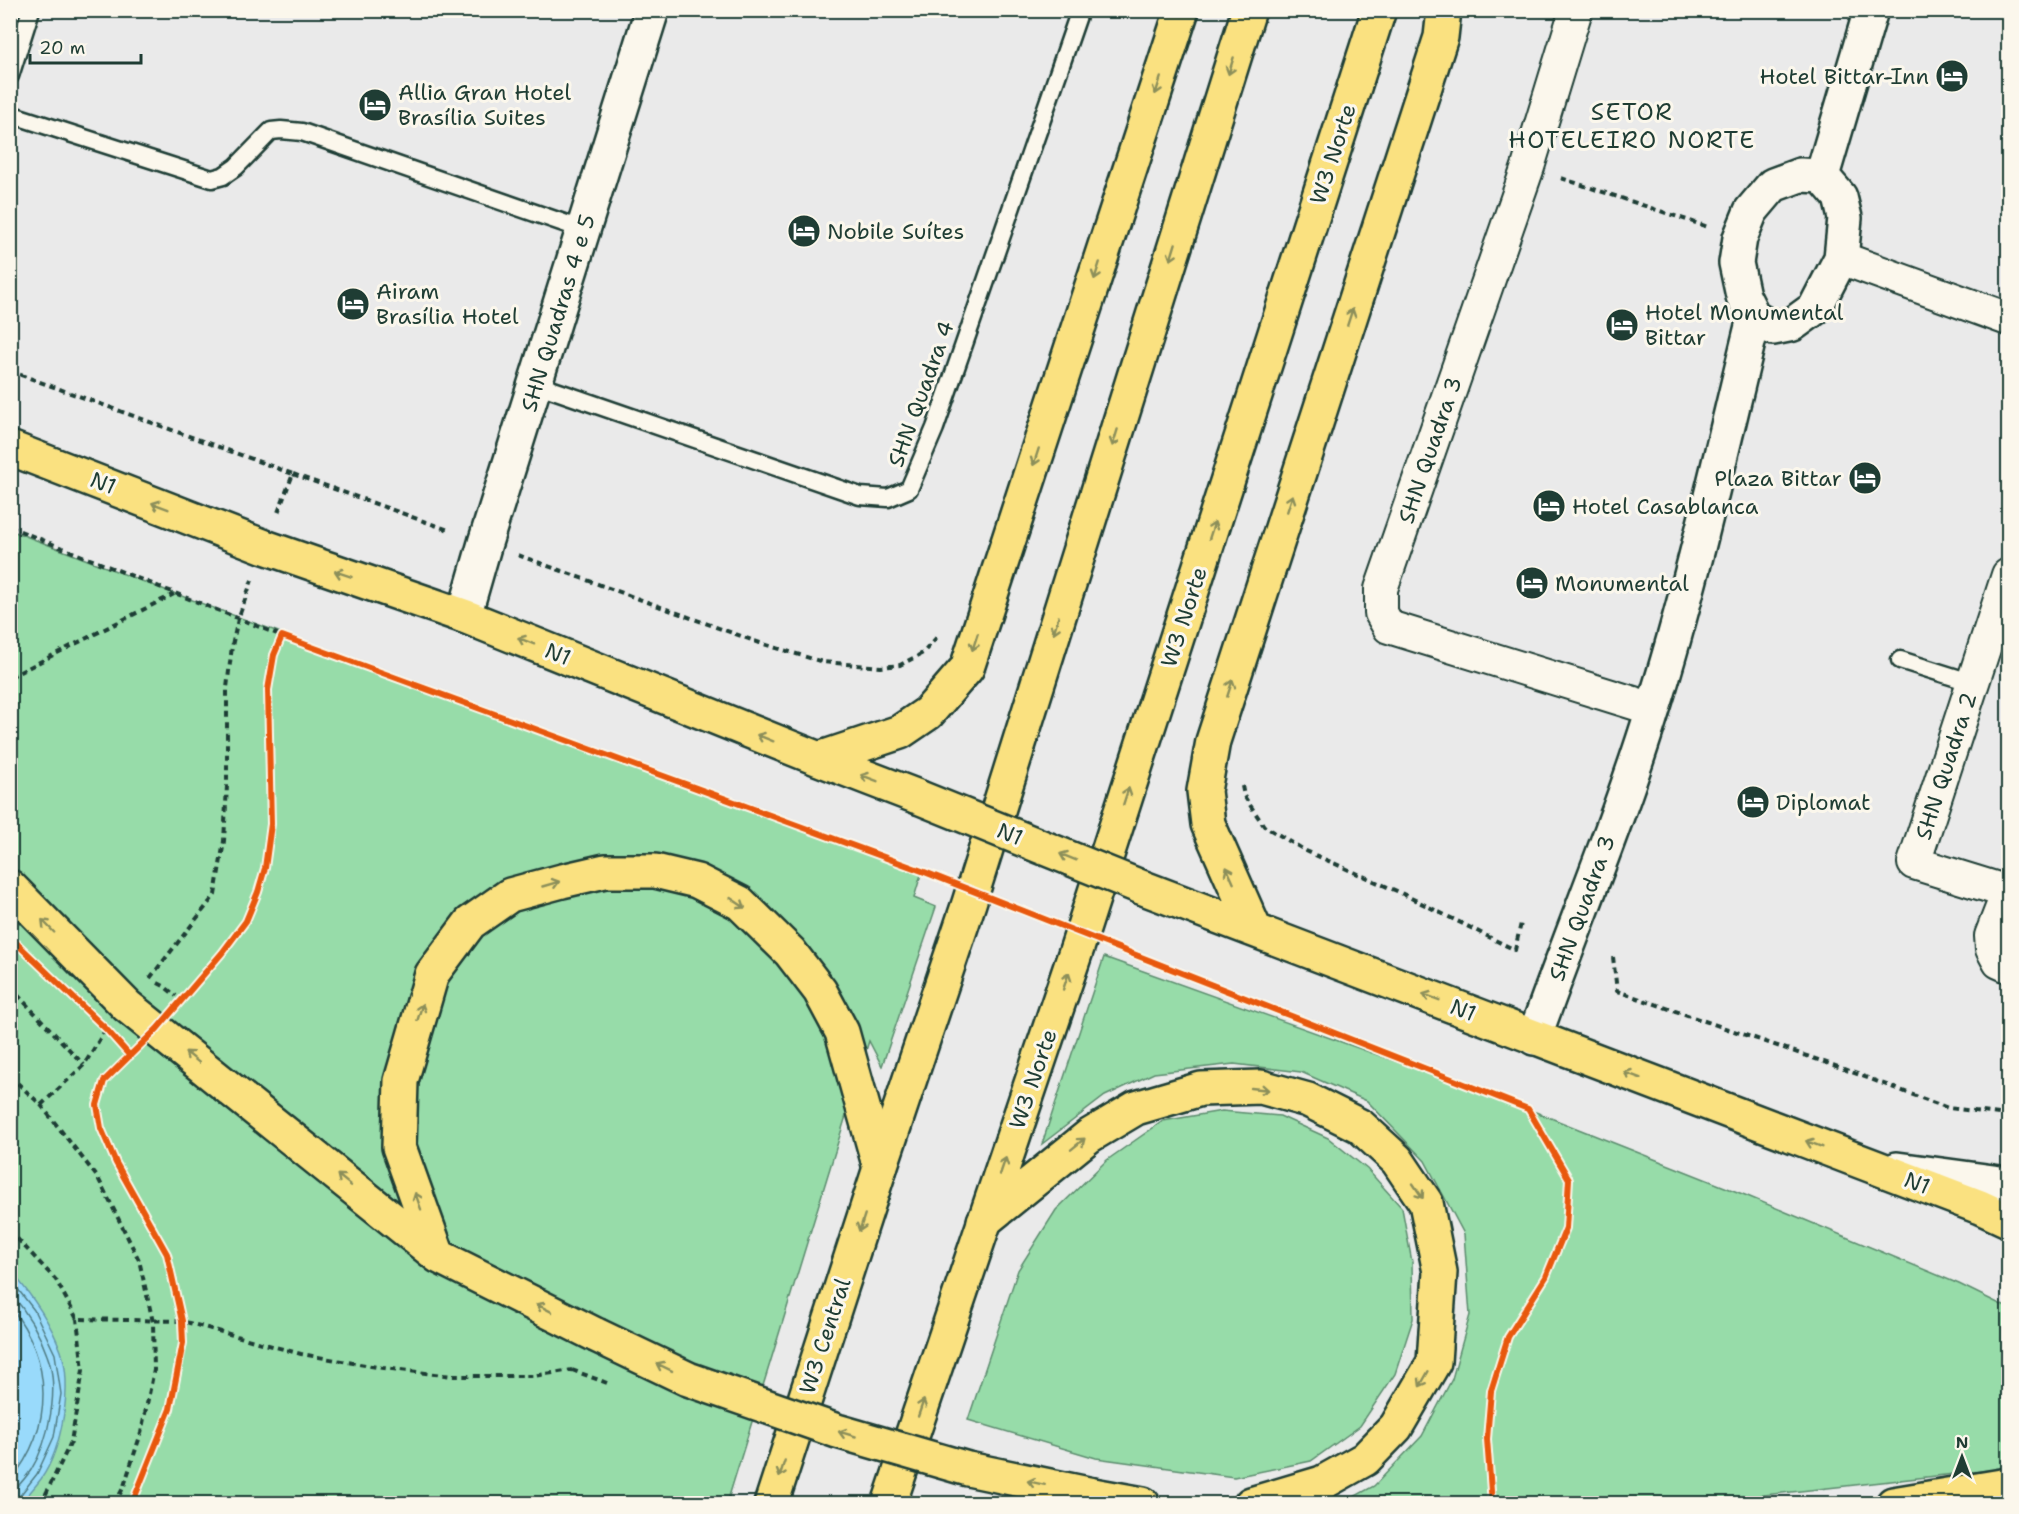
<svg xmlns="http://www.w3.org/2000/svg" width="2019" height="1514" viewBox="0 0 2019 1514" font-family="'Shantell Sans',sans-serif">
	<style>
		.green { fill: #97dca9; stroke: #5b8c6e; stroke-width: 1.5 }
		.water { fill: #99dafb; stroke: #689bab; stroke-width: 1.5 }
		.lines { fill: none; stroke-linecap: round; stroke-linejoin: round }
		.shore { stroke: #507c84; stroke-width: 1.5 }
		.service-casing { stroke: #1f3d34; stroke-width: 21 }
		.minor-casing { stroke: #1f3d34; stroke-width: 36 }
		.tertiary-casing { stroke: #1f3d34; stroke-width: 38 }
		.secondary-casing { stroke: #1f3d34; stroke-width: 38 }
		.primary-casing { stroke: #1f3d34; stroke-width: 38 }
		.trunk-casing { stroke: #1f3d34; stroke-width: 38 }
		.path { stroke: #1f3d34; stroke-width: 4; stroke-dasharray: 6 4.5; stroke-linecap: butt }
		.service { stroke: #fbf7ec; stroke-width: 16 }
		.minor { stroke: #fbf7ec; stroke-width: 32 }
		.tertiary { stroke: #fbf7ec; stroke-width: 33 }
		.secondary { stroke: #fbf7ec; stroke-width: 33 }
		.primary { stroke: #fae180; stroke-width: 33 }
		.trunk { stroke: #fae180; stroke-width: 33 }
		.trunk-bridge-casing { stroke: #1f3d34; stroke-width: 38; stroke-linecap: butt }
		.path-bridge { stroke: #1f3d34; stroke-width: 4; stroke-dasharray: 6 4.5; stroke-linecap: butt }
		.trunk-bridge { stroke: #fae180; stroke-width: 33 }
		.cycleway-casing { stroke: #fbf7ec; stroke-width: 10 }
		.cycleway { stroke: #e8590c; stroke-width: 6 }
		.oneway { stroke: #8c8f5a }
		.labels { text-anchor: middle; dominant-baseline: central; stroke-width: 6; stroke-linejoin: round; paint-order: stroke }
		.poi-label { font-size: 22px; fill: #1f3d34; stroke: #fbf7ec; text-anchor: start }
		.street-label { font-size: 22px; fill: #1f3d34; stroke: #fbf7ec }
		.neighbourhood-label { font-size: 24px; letter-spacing: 1.5px; fill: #1f3d34; stroke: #fbf7ec }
	</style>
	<rect width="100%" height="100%" fill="#eaeaea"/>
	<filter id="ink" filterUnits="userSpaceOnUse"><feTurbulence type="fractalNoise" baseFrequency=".0167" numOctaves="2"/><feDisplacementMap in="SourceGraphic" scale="12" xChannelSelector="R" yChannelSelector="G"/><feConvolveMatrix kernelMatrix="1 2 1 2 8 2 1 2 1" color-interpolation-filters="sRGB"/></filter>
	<g filter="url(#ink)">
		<!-- green -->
		<path class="green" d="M 10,530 L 160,588 L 922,871 L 914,898 L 936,907 L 882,1066 L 869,1041 L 727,1503 L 11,1503 Z
			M 1104,957 L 1528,1109 L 1745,1195 L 1959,1284 L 2008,1308 L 2008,1468 L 1718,1500 L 1651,1503 L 1343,1503 L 1374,1486 L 1422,1436 L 1452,1379 L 1470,1315 L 1464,1234 L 1425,1161 L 1367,1101 L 1301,1072 L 1234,1064 L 1154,1073 L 1105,1096 L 1042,1144 Z
			M 1222,1111 L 1280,1116 L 1328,1138 L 1367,1169 L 1402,1208 L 1412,1262 L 1413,1319 L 1395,1374 L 1360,1426 L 1311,1461 L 1234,1477 L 1096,1458 L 968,1420 L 1018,1270 L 1056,1210 L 1107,1160 L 1163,1121 Z"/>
		<!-- water -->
		<path class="water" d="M 10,1270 C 31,1294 50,1321 61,1351 C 73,1386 62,1449 41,1479 C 35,1487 27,1495 21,1504 L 10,1503 Z"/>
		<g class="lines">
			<!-- shore -->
			<path class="shore" d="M 10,1279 L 34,1310 L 55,1354 L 61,1394 L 54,1437 L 37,1474 L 18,1498 L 17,1504
				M 10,1292 C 26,1311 39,1332 47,1355 C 60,1388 49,1441 31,1470 C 25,1479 17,1487 10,1495
				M 10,1306 C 53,1361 55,1426 10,1481"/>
			<defs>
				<path id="service" d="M 10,76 L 31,10
					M 10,114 L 212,179 L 223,176 L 236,167 L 271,131 L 281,130 L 302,132 L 584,230
					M 536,384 L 860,496 L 888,498 L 909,489 L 935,428 L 1080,10
					M 1900,660 L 1973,683"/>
				<path id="minor" d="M 1576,10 L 1528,167 L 1381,589 L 1381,613 L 1389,627 L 1653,709
					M 1841,258 L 2008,319
					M 2008,575 L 1914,863 L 2008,892
					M 2008,892 L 1991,936 L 1992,949 L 1999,962 L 2008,966"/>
				<path id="tertiary" d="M 1800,175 L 1822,176 L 1840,197 L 1845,218 L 1841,258 L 1815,308 L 1793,324 L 1773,328 L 1754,318 L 1743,296 L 1736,263 L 1740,238 L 1751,211 L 1773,185 Z
					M 1822,176 L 1871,10
					M 464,616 L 485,543 L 652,10
					M 1534,1038 C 1573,928 1619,820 1653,709 C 1693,581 1722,448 1754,318"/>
				<path id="secondary" d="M 1897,1169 L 2008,1184"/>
				<path id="primary" d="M 771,1504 L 880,1168 L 969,903 L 1249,10
					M 889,1504 L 1078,945 L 1379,10"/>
				<path id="trunk" d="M 10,448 L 265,547 L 464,616 L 819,759 L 918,797
					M 819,759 L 900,732 L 928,713 L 967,668 L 1182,10
					M 10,887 L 127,1006 L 438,1256 L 596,1335
					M 1141,887 L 1980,1207 L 2008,1220
					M 1254,928 L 1208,824 L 1204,791 L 1213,741 L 1441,37 L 1444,10
					M 984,1221 L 1089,1136 L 1136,1108 L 1201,1089 L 1261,1087 L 1308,1100 L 1360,1126 L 1397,1160 L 1426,1203 L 1440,1272 L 1434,1362 L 1396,1427 L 1365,1459 L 1322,1483 L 1251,1504
					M 438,1256 L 399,1147 L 401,1081 L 432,974 L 470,923 L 510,895 L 562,881 L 605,871 L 655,871 L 697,881 L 740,903 L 790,952 L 820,991 L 842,1032 L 880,1168
					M 1093,1495 L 1143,1504
					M 1893,1504 L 2008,1485"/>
			</defs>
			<!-- service casing -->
			<use href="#service" class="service-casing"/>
			<!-- minor casing -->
			<use href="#minor" class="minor-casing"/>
			<!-- tertiary casing -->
			<use href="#tertiary" class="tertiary-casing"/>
			<!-- secondary casing -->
			<use href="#secondary" class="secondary-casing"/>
			<!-- primary casing -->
			<use href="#primary" class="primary-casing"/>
			<!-- trunk casing -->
			<use href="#trunk" class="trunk-casing"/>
			<!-- path -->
			<path class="path" d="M 1561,178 L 1708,227
				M 10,371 L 293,474 L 277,515
				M 293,474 L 451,531
				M 10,527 L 282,636
				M 518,555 L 760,643 L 823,662 L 881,667 L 900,665 L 923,653 L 937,637
				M 10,677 L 174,594
				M 1242,786 L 1244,796 L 1264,826 L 1306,851 L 1399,892 L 1515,950 L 1521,923
				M 1613,957 L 1617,991 L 1833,1065 L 1948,1108 L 2008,1115
				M 150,978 L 215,895 L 224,841 L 227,786 L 227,688 L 232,646 L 238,619 L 252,580
				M 158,983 L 164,986 L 176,996
				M 10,987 L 84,1065
				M 10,1076 L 41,1105 L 98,1178 L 139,1260 L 153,1322 L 154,1370 L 141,1433 L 124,1486 L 115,1504
				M 41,1105 L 84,1065 L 104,1032
				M 10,1231 L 56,1280 L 77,1319 L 182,1321 L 301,1354 L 383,1368 L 452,1376 L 533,1376 L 572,1370
				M 41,1504 L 71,1442 L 83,1370 L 77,1319"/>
			<!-- service -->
			<use href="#service" class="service"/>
			<!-- minor -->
			<use href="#minor" class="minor"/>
			<!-- tertiary -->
			<use href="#tertiary" class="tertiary"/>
			<!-- secondary -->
			<use href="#secondary" class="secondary"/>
			<!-- primary -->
			<use href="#primary" class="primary"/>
			<!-- trunk -->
			<use href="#trunk" class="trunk"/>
			<defs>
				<path id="trunk-bridge" d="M 918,797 L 1141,887
					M 596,1335 L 688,1379 L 837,1431 L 968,1469 L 1093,1495"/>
			</defs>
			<!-- trunk-bridge casing -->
			<use href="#trunk-bridge" class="trunk-bridge-casing"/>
			<!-- path-bridge -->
			<path class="path-bridge" d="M 572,1370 L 607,1383"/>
			<!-- trunk-bridge -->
			<use href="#trunk-bridge" class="trunk-bridge"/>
			<defs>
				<path id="cycleway" d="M 10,937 L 106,1029 L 130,1056
					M 132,1504 L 170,1409 L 183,1343 L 182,1321 L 167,1254 L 116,1163 L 101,1128 L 97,1105 L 104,1081 L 157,1029 L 222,953 L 246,921 L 258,892 L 265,868 L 271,824 L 268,690 L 274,655 L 282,636 L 922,871 L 1528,1109 L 1569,1179 L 1566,1228 L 1546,1277 L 1508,1337 L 1491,1391 L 1487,1439 L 1492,1504"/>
			</defs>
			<!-- cycleway casing -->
			<use href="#cycleway" class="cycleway-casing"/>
			<!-- cycleway -->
			<use href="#cycleway" class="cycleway"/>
		</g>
		<!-- one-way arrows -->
		<defs><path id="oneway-shaft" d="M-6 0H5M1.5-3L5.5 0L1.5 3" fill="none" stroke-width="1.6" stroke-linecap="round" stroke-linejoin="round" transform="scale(1.5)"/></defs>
		<g class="oneway">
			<use href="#oneway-shaft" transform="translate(1231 66) rotate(107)"/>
			<use href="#oneway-shaft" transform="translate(1158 86) rotate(108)"/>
			<use href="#oneway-shaft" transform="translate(1173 252) rotate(107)"/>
			<use href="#oneway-shaft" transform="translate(1097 271) rotate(108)"/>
			<use href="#oneway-shaft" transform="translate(1350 317) rotate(-72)"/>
			<use href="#oneway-shaft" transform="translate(1115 438) rotate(107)"/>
			<use href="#oneway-shaft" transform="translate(1036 457) rotate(108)"/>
			<use href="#oneway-shaft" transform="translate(1290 503) rotate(-72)"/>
			<use href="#oneway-shaft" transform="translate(160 506) rotate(-159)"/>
			<use href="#oneway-shaft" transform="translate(1212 530) rotate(-72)"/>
			<use href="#oneway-shaft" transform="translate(343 574) rotate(-161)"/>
			<use href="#oneway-shaft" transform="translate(1056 625) rotate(107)"/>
			<use href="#oneway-shaft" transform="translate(526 641) rotate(-158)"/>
			<use href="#oneway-shaft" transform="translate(975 642) rotate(108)"/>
			<use href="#oneway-shaft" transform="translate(1230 688) rotate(-72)"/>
			<use href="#oneway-shaft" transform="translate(765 738) rotate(-158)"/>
			<use href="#oneway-shaft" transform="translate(869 778) rotate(-159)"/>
			<use href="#oneway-shaft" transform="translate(1126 796) rotate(-72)"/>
			<use href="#oneway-shaft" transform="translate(1068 857) rotate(-158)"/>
			<use href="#oneway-shaft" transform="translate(1230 875) rotate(-114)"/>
			<use href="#oneway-shaft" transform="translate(551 884) rotate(-16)"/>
			<use href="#oneway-shaft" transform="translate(738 903) rotate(34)"/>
			<use href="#oneway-shaft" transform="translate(48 926) rotate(-134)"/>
			<use href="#oneway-shaft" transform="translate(1066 981) rotate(-71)"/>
			<use href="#oneway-shaft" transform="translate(1431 997) rotate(-159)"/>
			<use href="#oneway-shaft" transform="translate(420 1012) rotate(-73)"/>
			<use href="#oneway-shaft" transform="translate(192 1057) rotate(-141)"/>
			<use href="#oneway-shaft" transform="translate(1632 1075) rotate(-159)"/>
			<use href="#oneway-shaft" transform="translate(1260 1089) rotate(6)"/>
			<use href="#oneway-shaft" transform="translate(1078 1144) rotate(-39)"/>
			<use href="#oneway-shaft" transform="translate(1814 1144) rotate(-159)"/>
			<use href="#oneway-shaft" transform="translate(1003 1166) rotate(-71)"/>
			<use href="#oneway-shaft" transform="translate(344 1180) rotate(-141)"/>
			<use href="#oneway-shaft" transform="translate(1418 1191) rotate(56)"/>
			<use href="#oneway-shaft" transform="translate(418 1201) rotate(-110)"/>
			<use href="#oneway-shaft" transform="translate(862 1223) rotate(108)"/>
			<use href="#oneway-shaft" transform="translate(544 1308) rotate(-153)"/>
			<use href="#oneway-shaft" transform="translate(664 1367) rotate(-154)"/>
			<use href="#oneway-shaft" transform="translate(1424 1379) rotate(120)"/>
			<use href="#oneway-shaft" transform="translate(921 1408) rotate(-71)"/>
			<use href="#oneway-shaft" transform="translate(847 1434) rotate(-164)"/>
			<use href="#oneway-shaft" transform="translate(782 1469) rotate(108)"/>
			<use href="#oneway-shaft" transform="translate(1036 1483) rotate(-168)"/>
		</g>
	</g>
	<!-- icons -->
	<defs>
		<symbol id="hotel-disc" viewBox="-11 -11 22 22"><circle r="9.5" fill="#1f3d34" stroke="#fbf7ec"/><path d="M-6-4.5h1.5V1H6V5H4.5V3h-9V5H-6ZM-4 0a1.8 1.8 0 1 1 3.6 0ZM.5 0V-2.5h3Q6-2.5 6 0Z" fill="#fff"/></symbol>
	</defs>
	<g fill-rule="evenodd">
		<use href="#hotel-disc" x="1933" y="57" width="38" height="38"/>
		<use href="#hotel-disc" x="356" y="86" width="38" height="38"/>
		<use href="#hotel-disc" x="785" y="212" width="38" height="38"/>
		<use href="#hotel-disc" x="334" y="285" width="38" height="38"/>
		<use href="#hotel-disc" x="1603" y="306" width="38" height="38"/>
		<use href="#hotel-disc" x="1846" y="459" width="38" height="38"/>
		<use href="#hotel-disc" x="1530" y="487" width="38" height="38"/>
		<use href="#hotel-disc" x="1513" y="564" width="38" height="38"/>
		<use href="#hotel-disc" x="1734" y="783" width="38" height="38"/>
	</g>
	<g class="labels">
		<!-- poi labels -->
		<g class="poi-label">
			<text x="1929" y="76" text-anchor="end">Hotel Bittar-Inn</text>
			<text x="398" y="92">Allia Gran Hotel<tspan x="398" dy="25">Brasília Suites</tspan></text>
			<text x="827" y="231">Nobile Suítes</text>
			<text x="376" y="291">Airam<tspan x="376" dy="25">Brasília Hotel</tspan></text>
			<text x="1645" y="312">Hotel Monumental<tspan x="1645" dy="25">Bittar</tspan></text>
			<text x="1842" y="478" text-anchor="end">Plaza Bittar</text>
			<text x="1572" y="506">Hotel Casablanca</text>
			<text x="1555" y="583">Monumental</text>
			<text x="1776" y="802">Diplomat</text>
		</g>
		<!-- street labels -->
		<g class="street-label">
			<text transform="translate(1333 154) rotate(-72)">W3 Norte</text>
			<text transform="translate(558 313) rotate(-73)">SHN Quadras 4 e 5</text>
			<text transform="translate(921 394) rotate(-70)">SHN Quadra 4</text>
			<text transform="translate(1430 450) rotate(-71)">SHN Quadra 3</text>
			<text transform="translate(103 483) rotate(21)">N1</text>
			<text transform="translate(1184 617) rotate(-72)">W3 Norte</text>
			<text transform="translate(558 654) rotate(22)">N1</text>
			<text transform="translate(1946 766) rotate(-72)">SHN Quadra 2</text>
			<text transform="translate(1010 834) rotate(22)">N1</text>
			<text transform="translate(1582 908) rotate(-70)">SHN Quadra 3</text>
			<text transform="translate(1463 1010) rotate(21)">N1</text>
			<text transform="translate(1033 1079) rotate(-71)">W3 Norte</text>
			<text transform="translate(1917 1183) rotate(21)">N1</text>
			<text transform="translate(825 1336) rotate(-72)">W3 Central</text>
		</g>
		<!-- neighbourhood labels -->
		<g class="neighbourhood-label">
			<text x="1632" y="112">SETOR<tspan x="1632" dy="28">HOTELEIRO NORTE</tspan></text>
		</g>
	</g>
	<!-- margin -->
	<rect width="2019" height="1514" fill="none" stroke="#fbf7ec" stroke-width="36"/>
	<rect x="18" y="18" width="1983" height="1478" fill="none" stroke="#1f3d34" stroke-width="2" filter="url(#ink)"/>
	<!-- north arrow -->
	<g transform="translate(1962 1457)" stroke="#fbf7ec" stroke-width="4.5" paint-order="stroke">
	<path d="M0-4.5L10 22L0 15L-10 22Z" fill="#1f3d34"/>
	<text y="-9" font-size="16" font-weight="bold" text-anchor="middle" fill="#1f3d34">N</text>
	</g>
	<!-- scale -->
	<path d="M30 54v9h111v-9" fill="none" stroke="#1f3d34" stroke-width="3"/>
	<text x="39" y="54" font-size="18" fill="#1f3d34" stroke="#fbf7ec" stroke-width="4.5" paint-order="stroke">20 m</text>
</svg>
